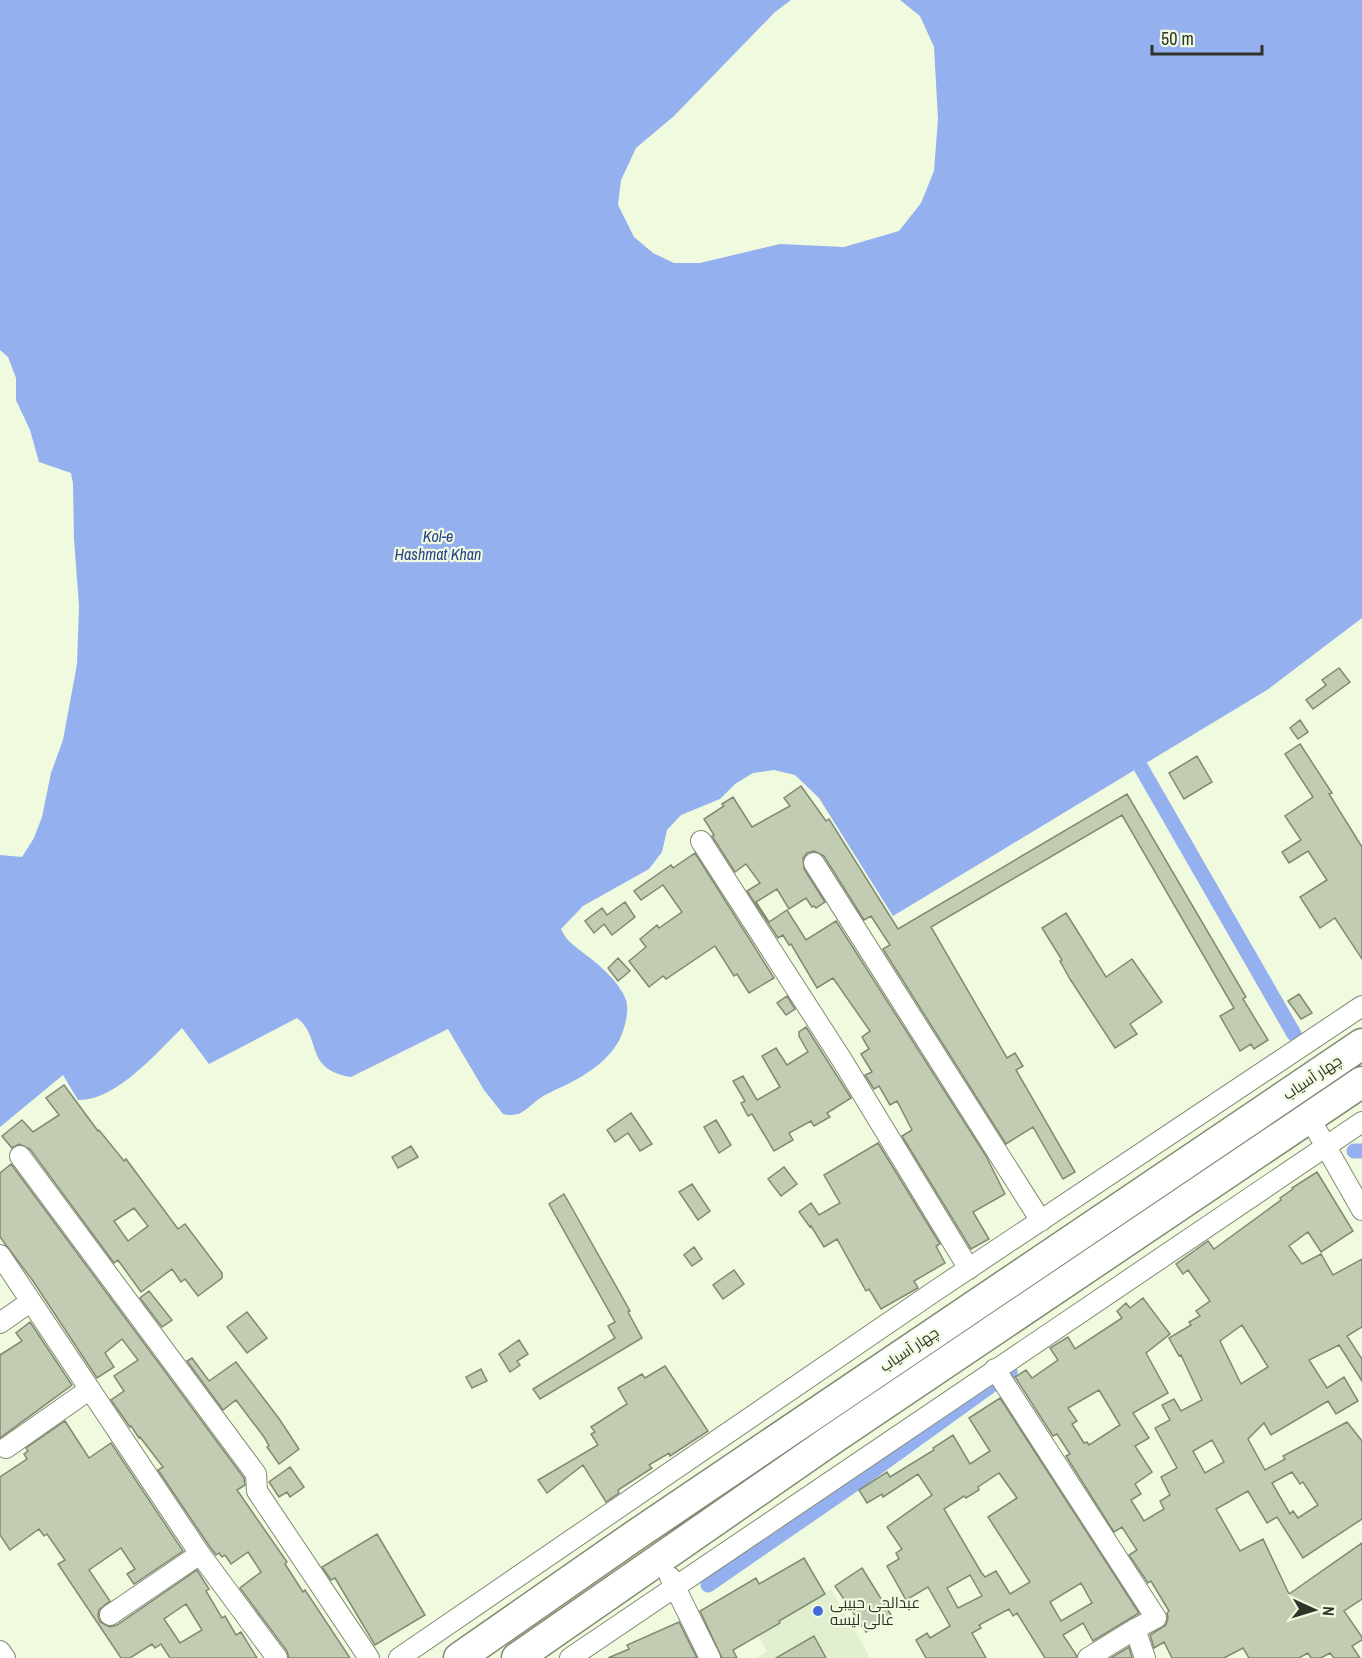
<svg xmlns="http://www.w3.org/2000/svg" width="1362" height="1658" viewBox="0 0 1362 1658" font-family="'Archivo Narrow',Cairo,sans-serif">
	<style>
		.built { fill: #e1efce }
		.water { fill: #94b0ef }
		.lines { fill: none; stroke-linecap: round; stroke-linejoin: round }
		.canal { stroke: #94b0ef; stroke-width: 15 }
		.building { fill: #c1ccb2; stroke: #808972; stroke-width: 1.5; fill-rule: evenodd }
		.minor-casing { stroke: #828c74; stroke-width: 22 }
		.highway-casing { stroke: #828c74; stroke-width: 33 }
		.minor { stroke: #fff; stroke-width: 20 }
		.highway { stroke: #fff; stroke-width: 30 }
		.poi-dot { fill: #416adb; stroke: #effadf; stroke-width: 2 }
		.labels { text-anchor: middle; dominant-baseline: central; stroke-width: 4.5; stroke-linejoin: round; paint-order: stroke }
		.street-label { font-size: 15px; fill: #2f3329; stroke: #effadf }
		.poi-label { font-size: 15px; fill: #2f3329; stroke: #effadf; text-anchor: start }
		.water-label { font-size: 16px; font-style: italic; fill: #28438d; stroke: #effadf }
	</style>
	<rect width="100%" height="100%" fill="#effadf"/>
	<!-- built -->
	<path class="built" d="M 831,1589 L 870,1658 L 826,1658 L 814,1636 L 780,1656 L 781,1658 L 757,1658 L 767,1651 L 756,1632 Z"/>
	<!-- water -->
	<path class="water" d="M 0,0 L 791,0 L 775,12 L 674,116 L 636,148 L 621,180 L 618,205 L 634,237 L 653,253 L 674,263 L 700,263 L 780,244 L 844,247 L 899,231 L 921,203 L 934,171 L 938,119 L 934,47 L 920,16 L 900,0 L 1362,0 L 1362,618 L 1267,690 L 893,916 L 819,798 L 795,775 L 774,770 L 753,773 L 735,784 L 720,799 L 681,815 L 667,830 L 662,852 L 649,869 L 583,906 L 561,929 C 566,941 576,947 586,955 C 600,965 620,983 626,1000 C 629,1009 626,1022 623,1031 C 615,1056 590,1073 568,1084 C 558,1089 547,1093 539,1099 C 525,1109 522,1118 503,1114 L 484,1090 L 448,1029 L 351,1077 C 303,1069 323,1038 297,1018 L 209,1064 L 182,1028 C 156,1053 116,1101 78,1100 L 63,1075 L 0,1127 L 0,855 L 22,857 L 34,838 L 42,817 L 51,773 L 63,740 L 77,664 L 79,606 L 74,539 L 73,483 L 71,473 L 39,462 L 30,430 L 16,400 L 16,378 L 8,357 L 0,350 Z"/>
	<g class="lines">
		<!-- canal -->
		<path class="canal" d="M 1131,750 L 1294,1034
			M 1354,1151 L 1362,1151
			M 708,1585 L 853,1485 L 1010,1372"/>
	</g>
	<!-- building -->
	<path class="building" d="M 1339,668 L 1350,682 L 1313,709 L 1306,700 L 1326,685 L 1322,680 Z
		M 1300,720 L 1308,732 L 1298,739 L 1290,728 Z
		M 1300,744 L 1332,793 L 1329,794 L 1362,847 L 1362,959 L 1335,918 L 1320,928 L 1300,897 L 1327,880 L 1308,851 L 1289,863 L 1282,852 L 1301,840 L 1285,816 L 1313,797 L 1285,754 Z
		M 1197,756 L 1212,782 L 1184,799 L 1169,773 Z
		M 801,786 L 826,821 L 829,819 L 898,929 L 1127,794 L 1246,997 L 1243,999 L 1268,1040 L 1254,1049 L 1251,1044 L 1240,1051 L 1220,1016 L 1234,1008 L 1122,815 L 931,927 L 1007,1058 L 1015,1053 L 1023,1066 L 1016,1070 L 1075,1172 L 1063,1179 L 1033,1127 L 1006,1144 L 883,949 L 890,945 L 871,916 L 864,920 L 824,856 L 814,851 L 807,853 L 803,858 L 804,869 L 825,902 L 816,908 L 814,906 L 812,907 L 806,898 L 789,909 L 777,889 L 756,902 L 769,922 L 787,910 L 806,940 L 836,921 L 986,1156 L 1005,1194 L 973,1212 L 989,1239 L 971,1249 L 902,1136 L 912,1130 L 897,1101 L 890,1105 L 879,1086 L 874,1089 L 865,1075 L 872,1072 L 861,1054 L 869,1049 L 862,1037 L 870,1031 L 833,978 L 817,988 L 791,944 L 789,945 L 783,935 L 778,938 L 747,891 L 760,883 L 746,864 L 735,872 L 712,836 L 714,835 L 704,819 L 724,806 L 722,804 L 733,797 L 752,827 L 790,806 L 784,798 Z
		M 695,853 L 774,978 L 749,993 L 737,974 L 734,976 L 715,946 L 666,979 L 663,976 L 649,987 L 629,961 L 646,947 L 640,939 L 657,925 L 659,928 L 682,912 L 663,885 L 641,900 L 634,891 L 671,865 L 673,868 Z
		M 625,902 L 635,917 L 612,935 L 604,924 L 594,933 L 585,921 L 602,908 L 607,915 Z
		M 1066,913 L 1106,977 L 1132,959 L 1162,1002 L 1130,1024 L 1137,1034 L 1115,1048 L 1070,979 L 1060,961 L 1062,960 L 1042,928 Z
		M 618,958 L 630,971 L 618,981 L 608,968 Z
		M 1299,994 L 1312,1013 L 1301,1019 L 1288,1001 Z
		M 787,996 L 795,1009 L 786,1015 L 777,1003 Z
		M 806,1027 L 851,1098 L 827,1113 L 830,1117 L 814,1126 L 811,1121 L 789,1133 L 793,1140 L 774,1151 L 752,1114 L 748,1116 L 741,1103 L 745,1101 L 733,1081 L 743,1076 L 757,1100 L 780,1087 L 762,1056 L 776,1048 L 787,1065 L 808,1052 L 799,1036 L 799,1032 Z
		M 64,1085 L 98,1131 L 99,1130 L 124,1161 L 126,1159 L 178,1229 L 185,1224 L 222,1273 L 222,1278 L 198,1296 L 185,1279 L 181,1282 L 172,1269 L 141,1292 L 118,1260 L 114,1263 L 30,1149 L 19,1144 L 12,1148 L 2,1136 L 22,1120 L 33,1132 L 59,1115 L 46,1098 ZM 134,1208 L 148,1226 L 128,1241 L 114,1221 Z
		M 631,1113 L 652,1144 L 640,1151 L 628,1133 L 615,1142 L 607,1130 Z
		M 716,1120 L 731,1145 L 719,1153 L 704,1127 Z
		M 878,1143 L 940,1244 L 936,1246 L 945,1263 L 914,1281 L 918,1288 L 881,1309 L 869,1289 L 866,1291 L 837,1239 L 824,1247 L 811,1226 L 810,1227 L 799,1212 L 811,1203 L 819,1215 L 840,1203 L 824,1175 Z
		M 411,1146 L 418,1157 L 398,1168 L 392,1157 Z
		M 11,1164 L 244,1478 L 245,1485 L 237,1490 L 287,1562 L 285,1564 L 303,1592 L 305,1590 L 350,1658 L 289,1658 L 287,1651 L 240,1588 L 261,1572 L 248,1552 L 231,1564 L 225,1555 L 222,1557 L 219,1553 L 216,1555 L 210,1547 L 158,1470 L 163,1467 L 140,1437 L 139,1438 L 131,1426 L 130,1427 L 111,1400 L 124,1391 L 114,1376 L 138,1360 L 122,1339 L 105,1353 L 114,1367 L 97,1378 L 33,1281 L 0,1237 L 0,1173 Z
		M 784,1167 L 797,1184 L 781,1196 L 768,1179 Z
		M 1317,1172 L 1353,1231 L 1321,1252 L 1308,1232 L 1289,1246 L 1302,1264 L 1321,1254 L 1333,1275 L 1362,1259 L 1362,1327 L 1347,1336 L 1362,1359 L 1362,1381 L 1339,1345 L 1309,1360 L 1327,1388 L 1344,1377 L 1358,1401 L 1336,1414 L 1328,1401 L 1271,1435 L 1264,1423 L 1248,1439 L 1265,1470 L 1285,1459 L 1283,1456 L 1347,1422 L 1362,1441 L 1362,1519 L 1303,1558 L 1277,1517 L 1267,1523 L 1248,1491 L 1216,1509 L 1240,1551 L 1263,1539 L 1289,1594 L 1362,1543 L 1362,1599 L 1344,1611 L 1362,1637 L 1362,1640 L 1352,1646 L 1360,1658 L 1334,1658 L 1330,1653 L 1321,1658 L 1311,1658 L 1308,1653 L 1299,1658 L 1249,1658 L 1243,1648 L 1224,1658 L 1172,1658 L 1164,1642 L 1154,1648 L 1150,1635 L 1166,1625 L 1168,1618 L 1167,1613 L 1169,1611 L 1151,1581 L 1148,1583 L 1129,1555 L 1137,1550 L 1122,1527 L 1114,1532 L 1066,1456 L 1070,1454 L 1057,1434 L 1053,1436 L 1015,1377 L 1026,1370 L 1032,1378 L 1058,1360 L 1050,1348 L 1068,1337 L 1075,1349 L 1122,1318 L 1117,1311 L 1126,1303 L 1130,1308 L 1143,1298 L 1170,1334 L 1146,1353 L 1168,1393 L 1133,1413 L 1149,1438 L 1135,1446 L 1152,1472 L 1135,1484 L 1141,1494 L 1131,1500 L 1144,1521 L 1164,1509 L 1160,1501 L 1170,1495 L 1161,1477 L 1177,1468 L 1155,1428 L 1170,1420 L 1162,1405 L 1174,1399 L 1181,1411 L 1202,1400 L 1181,1355 L 1179,1356 L 1169,1338 L 1191,1325 L 1189,1322 L 1200,1316 L 1196,1311 L 1210,1301 L 1188,1270 L 1183,1274 L 1176,1264 L 1208,1241 L 1214,1249 L 1281,1200 L 1280,1198 L 1293,1189 L 1292,1188 ZM 1242,1325 L 1268,1367 L 1241,1384 L 1220,1341 ZM 1099,1390 L 1120,1425 L 1089,1445 L 1087,1442 L 1084,1443 L 1072,1424 L 1077,1421 L 1068,1408 ZM 1212,1440 L 1224,1462 L 1205,1473 L 1193,1451 ZM 1292,1472 L 1300,1484 L 1303,1482 L 1318,1505 L 1298,1518 L 1293,1511 L 1290,1514 L 1272,1483 Z
		M 692,1184 L 710,1211 L 698,1220 L 679,1192 Z
		M 564,1194 L 630,1311 L 628,1312 L 642,1338 L 540,1399 L 533,1389 L 615,1338 L 608,1326 L 615,1322 L 549,1204 Z
		M 694,1247 L 702,1259 L 692,1266 L 684,1255 Z
		M 734,1270 L 744,1284 L 723,1299 L 713,1285 Z
		M 149,1291 L 172,1320 L 162,1327 L 140,1298 Z
		M 247,1312 L 267,1338 L 247,1353 L 227,1327 Z
		M 30,1322 L 72,1385 L 0,1438 L 0,1355 L 22,1341 L 16,1333 Z
		M 519,1340 L 528,1354 L 517,1361 L 520,1365 L 510,1372 L 499,1354 Z
		M 192,1358 L 209,1381 L 236,1362 L 280,1420 L 299,1449 L 279,1464 L 267,1447 L 269,1446 L 264,1437 L 236,1400 L 223,1410 L 187,1361 Z
		M 665,1366 L 708,1431 L 670,1456 L 669,1453 L 649,1465 L 652,1468 L 618,1490 L 619,1493 L 606,1502 L 583,1465 L 547,1493 L 538,1480 L 598,1445 L 591,1434 L 595,1432 L 591,1427 L 627,1404 L 618,1388 L 642,1374 L 645,1378 Z
		M 481,1369 L 487,1381 L 472,1388 L 466,1377 Z
		M 1000,1398 L 1139,1613 L 1093,1641 L 1083,1623 L 1063,1635 L 1077,1656 L 1076,1658 L 1045,1658 L 1017,1613 L 1013,1616 L 1009,1609 L 979,1625 L 981,1628 L 972,1633 L 986,1658 L 926,1658 L 916,1640 L 927,1633 L 930,1638 L 950,1626 L 928,1587 L 906,1600 L 887,1566 L 899,1559 L 896,1553 L 902,1549 L 887,1527 L 932,1495 L 918,1474 L 883,1497 L 882,1494 L 867,1503 L 859,1490 L 887,1472 L 890,1477 L 934,1450 L 933,1448 L 953,1435 L 970,1464 L 990,1451 L 969,1418 ZM 999,1473 L 1017,1498 L 988,1517 L 1030,1582 L 1010,1594 L 996,1571 L 985,1577 L 981,1572 L 944,1509 L 964,1496 L 966,1498 L 979,1490 L 978,1487 ZM 970,1575 L 982,1596 L 958,1608 L 947,1588 ZM 1081,1583 L 1092,1603 L 1061,1621 L 1050,1602 Z
		M 65,1421 L 89,1458 L 111,1443 L 183,1551 L 134,1584 L 127,1574 L 135,1569 L 121,1548 L 89,1570 L 110,1601 L 99,1610 L 98,1616 L 100,1622 L 110,1627 L 117,1625 L 197,1570 L 209,1589 L 206,1591 L 222,1618 L 225,1616 L 236,1635 L 241,1632 L 257,1658 L 170,1658 L 161,1644 L 155,1648 L 152,1644 L 130,1658 L 121,1658 L 58,1564 L 65,1560 L 47,1534 L 44,1536 L 39,1529 L 10,1550 L 0,1535 L 0,1477 L 27,1459 L 24,1454 L 28,1451 L 26,1448 ZM 186,1604 L 202,1630 L 180,1643 L 164,1619 Z
		M 290,1467 L 304,1487 L 290,1497 L 287,1492 L 279,1497 L 269,1482 Z
		M 377,1534 L 425,1615 L 375,1645 L 335,1578 L 331,1580 L 322,1567 Z
		M 804,1558 L 825,1594 L 779,1621 L 780,1623 L 733,1650 L 737,1658 L 722,1658 L 700,1611 L 756,1578 L 759,1584 Z
		M 862,1568 L 893,1618 L 866,1632 L 835,1586 Z
		M 679,1622 L 697,1658 L 608,1658 L 629,1649 L 627,1645 Z
		M 814,1636 L 826,1658 L 776,1658 Z
		M 1129,1647 L 1132,1658 L 1111,1658 Z"/>
	<g class="lines">
		<defs>
			<path id="minor" d="M 701,841 L 842,1060 L 969,1269
				M 814,863 L 1041,1221
				M 1309,1117 L 1362,1210
				M 20,1156 L 256,1474 L 257,1491 L 369,1658
				M 0,1255 L 200,1554 L 277,1658
				M 0,1323 L 30,1302
				M 995,1369 L 1156,1618 L 1135,1629 L 1145,1658
				M 6,1448 L 90,1389
				M 670,1577 L 710,1658
				M 110,1615 L 200,1554
				M 0,1651 L 5,1658
				M 399,1658 L 935,1291 L 1362,1006
				M 570,1658 L 1362,1122
				M 1088,1658 L 1135,1629"/>
			<path id="highway" d="M 459,1658 L 637,1534 L 1362,1044
				M 517,1658 L 831,1440 L 1362,1082"/>
		</defs>
		<!-- minor casing -->
		<use href="#minor" class="minor-casing"/>
		<!-- highway casing -->
		<use href="#highway" class="highway-casing"/>
		<!-- minor -->
		<use href="#minor" class="minor"/>
		<!-- highway -->
		<use href="#highway" class="highway"/>
	</g>
	<!-- markers -->
	<circle class="poi-dot" cx="818" cy="1611" r="6"/>
	<g class="labels">
		<!-- street labels -->
		<g class="street-label">
			<text transform="translate(1312 1077) rotate(-34)">چهار آسیاب</text>
			<text transform="translate(909 1349) rotate(-34)">چهار آسیاب</text>
		</g>
		<!-- poi labels -->
		<g class="poi-label">
			<text x="830" y="1602">عبدالحی حبیبی<tspan x="830" dy="17">عالی لیسه</tspan></text>
		</g>
		<!-- water labels -->
		<g class="water-label">
			<text x="438" y="536">Kol-e<tspan x="438" dy="18">Hashmat Khan</tspan></text>
		</g>
	</g>
	<!-- north arrow -->
	<g transform="translate(1314 1610) rotate(94)" stroke="#effadf" stroke-width="4.5" paint-order="stroke">
	<path d="M0-4.5L10 22L0 15L-10 22Z" fill="#2f3329"/>
	<text y="-9" font-size="16" font-weight="bold" text-anchor="middle" fill="#2f3329">N</text>
	</g>
	<!-- scale -->
	<path d="M1152 45v9h110v-9" fill="none" stroke="#2f3329" stroke-width="3"/>
	<text x="1161" y="45" font-size="18" fill="#2f3329" stroke="#effadf" stroke-width="4.5" paint-order="stroke">50 m</text>
</svg>
